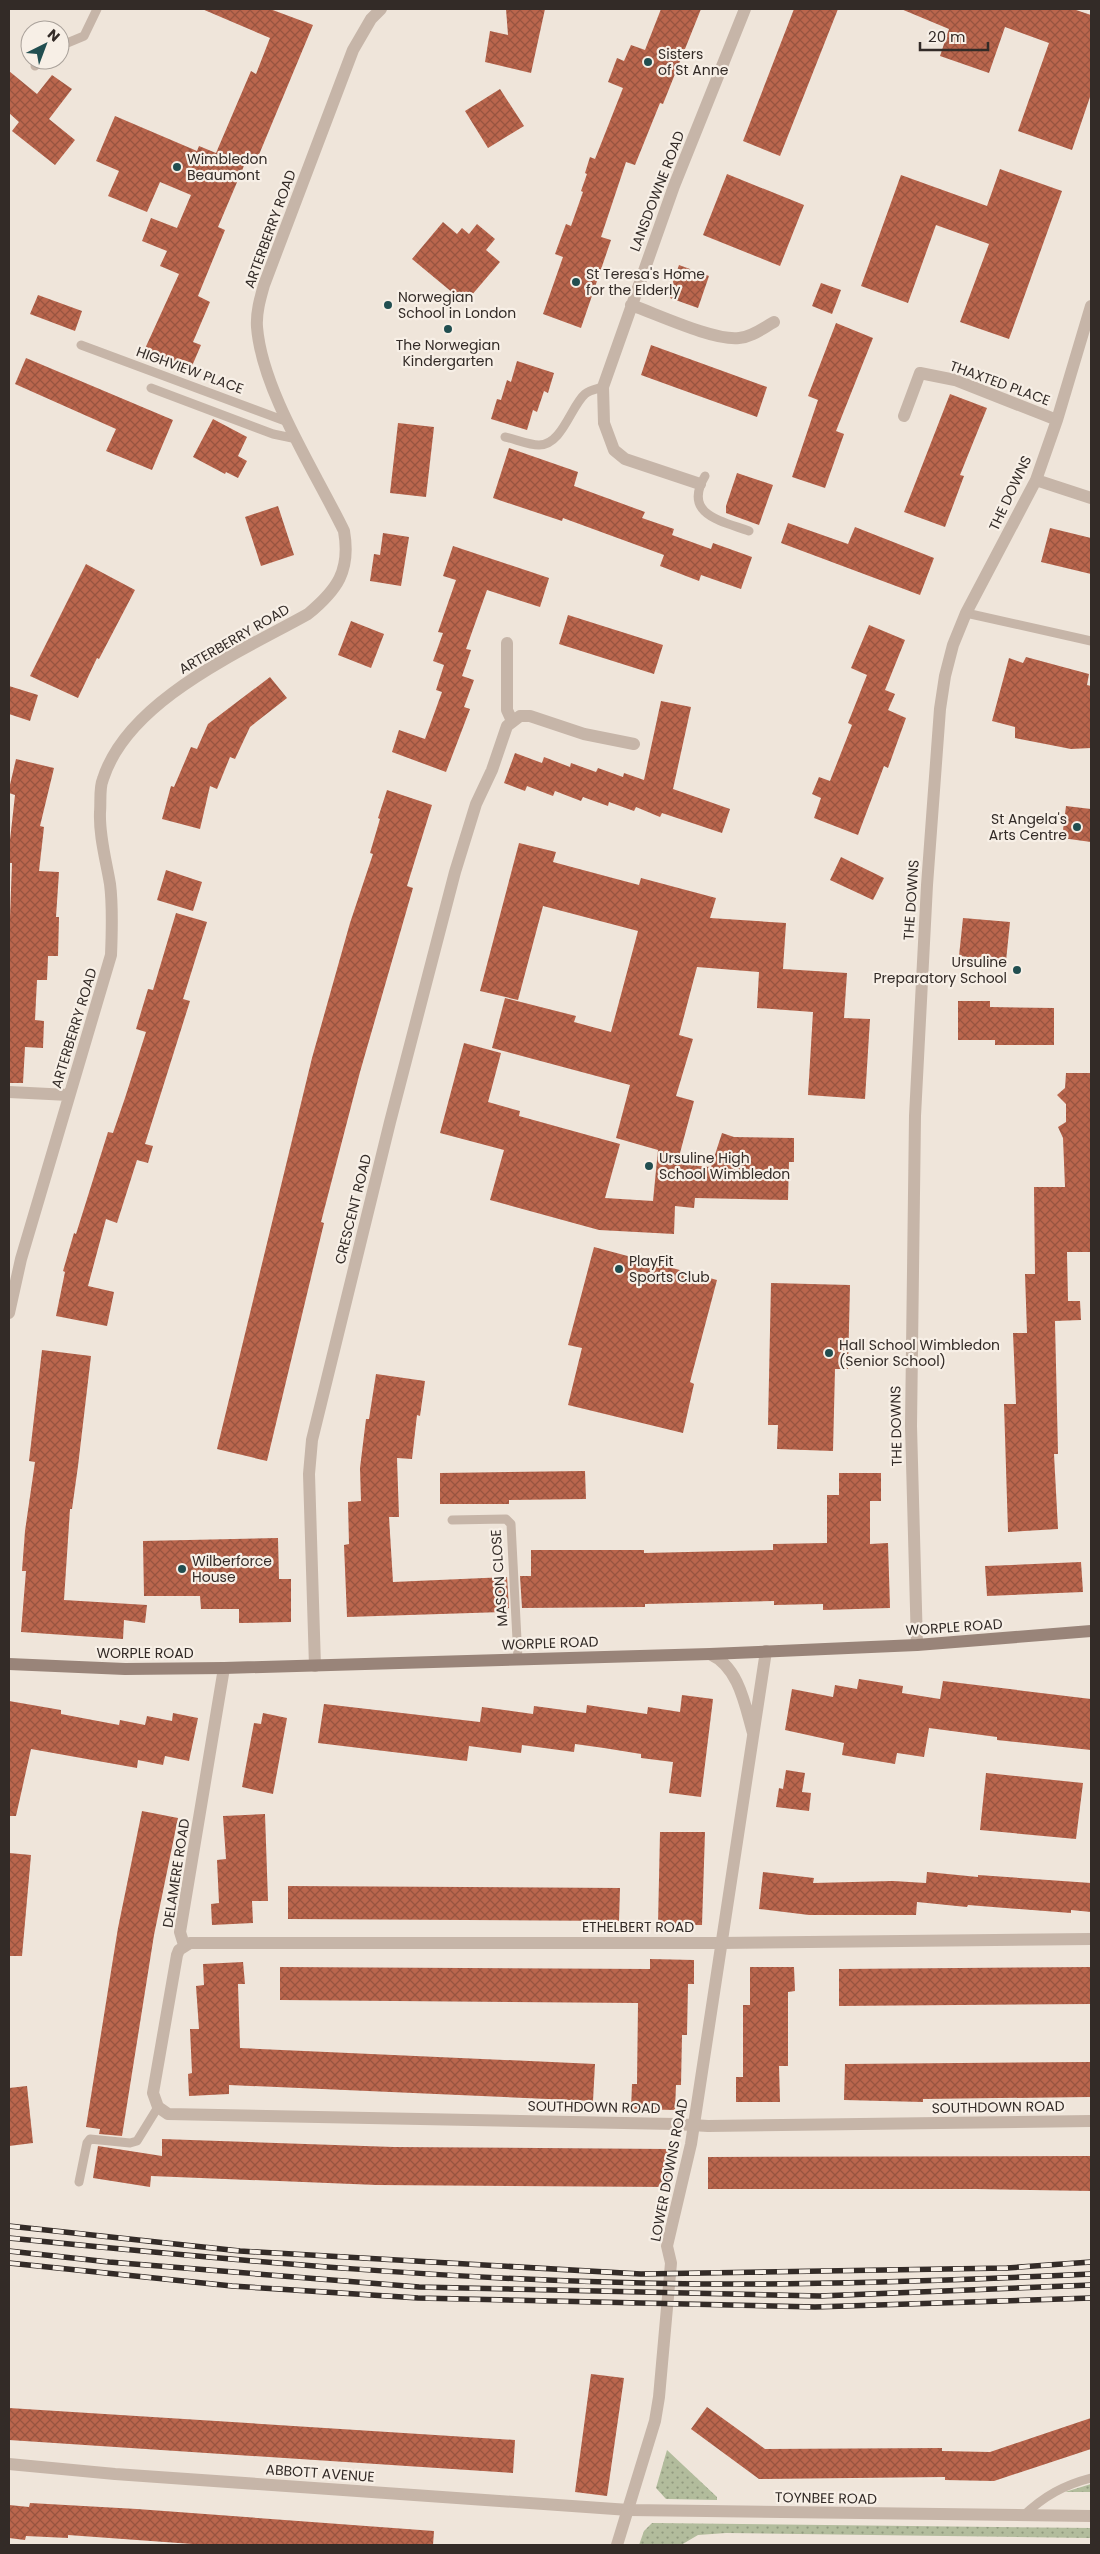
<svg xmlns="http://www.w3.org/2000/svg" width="1100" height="2554" viewBox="0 0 1100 2554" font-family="Poppins,sans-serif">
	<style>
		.park { fill: url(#park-dots) }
		.building { fill: url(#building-cross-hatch) }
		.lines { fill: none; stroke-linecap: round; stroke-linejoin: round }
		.service { stroke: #c6b5a8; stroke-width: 9 }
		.minor { stroke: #c6b5a8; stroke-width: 12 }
		.tertiary { stroke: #c6b5a8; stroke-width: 12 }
		.secondary { stroke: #998479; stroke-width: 12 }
		.rail-casing { stroke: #332b27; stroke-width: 5.5 }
		.rail { stroke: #f7efe6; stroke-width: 4; stroke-dasharray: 11; stroke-linecap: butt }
		.poi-dot { fill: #214e50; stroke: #f7efe6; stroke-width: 2 }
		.labels { text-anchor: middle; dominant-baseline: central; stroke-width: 4.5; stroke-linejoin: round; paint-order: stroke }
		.poi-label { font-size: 14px; fill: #332b27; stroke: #f7efe6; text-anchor: start }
		.street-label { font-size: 14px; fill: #332b27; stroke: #f7efe6 }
	</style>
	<defs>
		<pattern id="park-dots" width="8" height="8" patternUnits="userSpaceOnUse" patternTransform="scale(1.25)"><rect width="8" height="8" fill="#b2bc9c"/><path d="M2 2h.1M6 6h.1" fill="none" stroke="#91997f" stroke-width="1.8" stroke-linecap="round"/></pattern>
		<pattern id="building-cross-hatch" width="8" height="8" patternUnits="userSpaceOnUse" patternTransform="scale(1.25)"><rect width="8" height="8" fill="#ba664d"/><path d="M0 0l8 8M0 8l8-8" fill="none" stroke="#985440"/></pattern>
	</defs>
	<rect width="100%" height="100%" fill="#efe5da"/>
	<!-- park -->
	<path class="park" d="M 667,2450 L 717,2497 L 717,2500 L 666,2499 L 656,2488 Z
		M 1091,2484 L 1091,2492 L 1065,2492 Z
		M 652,2523 L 1091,2528 L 1091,2538 L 726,2533 L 698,2535 L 681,2545 L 639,2545 L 644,2531 Z"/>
	<!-- building -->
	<path class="building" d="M 202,9 L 270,9 L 313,25 L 258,157 L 249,154 L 218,227 L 225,230 L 198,296 L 210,302 L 193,342 L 201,345 L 189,373 L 143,353 L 179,274 L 160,266 L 167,251 L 142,241 L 151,218 L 177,228 L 191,195 L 160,182 L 147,212 L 108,196 L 119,171 L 96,161 L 115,116 L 197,151 L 199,146 L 216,153 L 251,71 L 256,74 L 270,38 Z
		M 506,9 L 545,9 L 531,73 L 485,62 L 490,31 L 508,35 Z
		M 661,9 L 701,9 L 663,104 L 660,103 L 635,165 L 626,162 L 601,237 L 611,240 L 581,328 L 543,314 L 563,257 L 555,254 L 566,224 L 571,226 L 583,192 L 581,191 L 587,174 L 585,173 L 590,157 L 595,159 L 623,88 L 608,82 L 617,58 L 624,61 L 631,45 L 645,50 Z
		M 794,9 L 838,9 L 780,156 L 743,141 Z
		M 901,9 L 1073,9 L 1091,15 L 1091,94 L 1072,150 L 1018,131 L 1049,43 L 1005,27 L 989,73 L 940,56 L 949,29 Z
		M 9,71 L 37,94 L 52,75 L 72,89 L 49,119 L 75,140 L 55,165 L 12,131 L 19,122 L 9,113 Z
		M 500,89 L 524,126 L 488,148 L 465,111 Z
		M 1000,169 L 1062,191 L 1009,339 L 960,322 L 989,244 L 936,225 L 908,303 L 861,286 L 901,175 L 987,206 Z
		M 727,174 L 804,205 L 780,266 L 703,235 Z
		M 443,222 L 457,234 L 462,228 L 469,234 L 477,224 L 495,239 L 486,250 L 500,262 L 465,303 L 412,259 Z
		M 679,265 L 709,276 L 698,308 L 670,298 L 670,290 Z
		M 821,283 L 841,290 L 832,314 L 812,306 Z
		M 38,295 L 82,311 L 75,331 L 30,314 Z
		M 836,323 L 873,338 L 836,431 L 844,434 L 825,488 L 792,477 L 818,400 L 808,396 Z
		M 651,345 L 767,387 L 757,417 L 641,375 Z
		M 26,358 L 173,420 L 152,470 L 106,451 L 116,429 L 15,384 Z
		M 517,361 L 554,373 L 548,393 L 544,391 L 537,412 L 533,410 L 527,430 L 491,419 L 497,399 L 501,400 L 507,380 L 511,382 Z
		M 950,394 L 987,408 L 960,475 L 964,476 L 945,527 L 904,512 Z
		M 213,419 L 247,437 L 238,456 L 247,461 L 238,478 L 226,472 L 225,474 L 193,457 Z
		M 398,423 L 434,427 L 426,497 L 390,493 Z
		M 509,448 L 578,472 L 574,486 L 645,512 L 642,518 L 674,529 L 672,535 L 711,549 L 713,543 L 752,557 L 741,589 L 701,575 L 699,581 L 660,566 L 664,555 L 563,518 L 562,521 L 493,498 Z
		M 737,473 L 773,485 L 759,525 L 726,513 L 726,506 Z
		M 278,506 L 294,555 L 261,566 L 245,517 Z
		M 788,523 L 848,544 L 855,527 L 934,558 L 920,595 L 781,543 Z
		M 1050,528 L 1091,538 L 1091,574 L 1041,562 Z
		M 383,533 L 409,537 L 401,586 L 370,581 L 374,554 L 380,555 Z
		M 453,546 L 549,578 L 540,607 L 487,590 L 466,649 L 471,650 L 462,676 L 474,680 L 464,707 L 470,709 L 446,772 L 392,752 L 399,730 L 425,739 L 442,692 L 436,690 L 444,665 L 433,661 L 443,633 L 438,632 L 456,580 L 443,576 Z
		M 86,564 L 135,590 L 99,659 L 97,658 L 78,698 L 30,676 Z
		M 568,615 L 663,645 L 654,674 L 559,644 Z
		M 351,621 L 384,634 L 371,668 L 338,655 Z
		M 869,625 L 905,640 L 885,690 L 895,694 L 888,710 L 906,718 L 888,768 L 884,766 L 858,835 L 814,818 L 821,798 L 812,794 L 819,777 L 830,781 L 852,725 L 848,723 L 867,675 L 851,668 Z
		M 1026,657 L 1089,674 L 1087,685 L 1091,686 L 1091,748 L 1071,749 L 1015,738 L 1015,727 L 992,721 L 1009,658 L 1023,663 Z
		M 270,677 L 287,698 L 250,727 L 235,759 L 230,757 L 217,789 L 210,786 L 200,829 L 162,819 L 171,786 L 174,787 L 191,747 L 197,749 L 208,724 Z
		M 9,686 L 38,695 L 30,721 L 9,714 Z
		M 661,701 L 691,707 L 673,789 L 730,809 L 722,833 L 662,813 L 660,817 L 636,807 L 634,811 L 609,802 L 608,806 L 583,797 L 581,801 L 555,791 L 553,796 L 527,786 L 525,791 L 504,783 L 515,753 L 542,763 L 544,757 L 570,767 L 571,763 L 596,772 L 598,768 L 623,777 L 624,773 L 644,780 Z
		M 16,759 L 54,768 L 40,826 L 44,827 L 39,871 L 59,872 L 56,917 L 59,917 L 58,956 L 48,956 L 47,980 L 37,980 L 35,1020 L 44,1021 L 43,1048 L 25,1047 L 23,1083 L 9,1083 L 9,944 L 12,863 L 9,863 L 9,849 L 15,795 L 9,793 L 9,789 Z
		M 387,790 L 432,805 L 407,886 L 413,888 L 360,1072 L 321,1222 L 324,1223 L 267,1461 L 217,1449 L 312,1058 L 350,923 L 373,854 L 370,853 L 380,819 L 378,818 Z
		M 1066,806 L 1091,809 L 1091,842 L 1062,838 Z
		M 519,843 L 556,852 L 553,862 L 639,885 L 641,878 L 716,898 L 710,918 L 786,923 L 783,969 L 847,973 L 844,1018 L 870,1019 L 865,1099 L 808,1095 L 813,1012 L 757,1008 L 759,972 L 697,967 L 679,1035 L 693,1039 L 676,1096 L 694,1101 L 677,1164 L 711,1167 L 722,1133 L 734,1137 L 794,1138 L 794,1162 L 789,1162 L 788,1200 L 695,1198 L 694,1208 L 675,1206 L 674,1234 L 599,1230 L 490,1200 L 504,1150 L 440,1133 L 464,1043 L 501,1053 L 488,1102 L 520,1111 L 519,1116 L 620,1144 L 605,1198 L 653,1201 L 658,1150 L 616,1138 L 630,1085 L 492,1048 L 505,998 L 576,1016 L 574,1022 L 611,1032 L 638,931 L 543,906 L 518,1000 L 480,991 Z
		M 841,857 L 884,878 L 873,900 L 830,880 Z
		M 166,870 L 202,882 L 193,911 L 157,900 Z
		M 176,913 L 207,922 L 183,999 L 190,1001 L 145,1144 L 153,1146 L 148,1163 L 137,1160 L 117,1223 L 106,1219 L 88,1286 L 114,1292 L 107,1326 L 56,1316 L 65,1272 L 63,1271 L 74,1233 L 76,1234 L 108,1132 L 113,1133 L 125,1098 L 146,1032 L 136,1029 L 148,989 L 153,990 Z
		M 963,918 L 1010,922 L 1006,961 L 959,956 Z
		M 958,1001 L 990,1001 L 990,1007 L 1054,1008 L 1054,1045 L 995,1045 L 995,1040 L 958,1040 Z
		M 1066,1073 L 1091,1073 L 1091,1252 L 1067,1252 L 1068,1301 L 1080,1301 L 1081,1320 L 1055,1321 L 1058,1454 L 1054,1454 L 1058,1529 L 1008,1532 L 1004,1404 L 1016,1404 L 1013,1333 L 1027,1333 L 1025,1274 L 1035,1274 L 1034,1187 L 1065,1187 L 1063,1138 L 1058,1127 L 1066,1122 L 1066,1104 L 1057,1095 L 1065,1088 Z
		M 594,1247 L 717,1280 L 690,1382 L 694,1384 L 683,1433 L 568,1405 L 582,1348 L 568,1345 Z
		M 771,1283 L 850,1285 L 848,1369 L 835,1369 L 833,1451 L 777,1449 L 778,1425 L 768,1425 Z
		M 42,1350 L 91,1356 L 78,1466 L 72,1509 L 70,1509 L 64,1600 L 147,1605 L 145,1623 L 124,1620 L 123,1639 L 21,1632 L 26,1571 L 22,1571 L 25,1531 L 35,1462 L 29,1461 Z
		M 376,1374 L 425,1381 L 420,1416 L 417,1415 L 412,1459 L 397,1458 L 399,1517 L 389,1517 L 393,1582 L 507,1577 L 509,1608 L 503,1609 L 503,1612 L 347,1617 L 344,1545 L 349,1544 L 348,1502 L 361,1501 L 360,1468 L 366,1419 L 369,1419 Z
		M 585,1471 L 586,1499 L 509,1500 L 509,1504 L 440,1504 L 440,1473 Z
		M 839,1473 L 881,1473 L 881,1501 L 870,1501 L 870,1544 L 888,1543 L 890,1608 L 823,1610 L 823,1604 L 774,1605 L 774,1601 L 645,1604 L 645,1607 L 522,1608 L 520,1576 L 531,1576 L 531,1550 L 644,1550 L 644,1553 L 773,1550 L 773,1544 L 827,1543 L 827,1495 L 839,1495 Z
		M 278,1538 L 279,1579 L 291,1579 L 291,1622 L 239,1623 L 239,1609 L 201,1609 L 200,1596 L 144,1596 L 143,1541 Z
		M 1081,1562 L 1083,1592 L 987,1596 L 985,1566 Z
		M 859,1679 L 903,1686 L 902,1693 L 940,1699 L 943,1681 L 1091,1699 L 1091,1750 L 997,1740 L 997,1737 L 929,1728 L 924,1757 L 897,1753 L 895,1764 L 842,1755 L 844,1743 L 785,1730 L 792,1689 L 833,1697 L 835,1685 L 857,1689 Z
		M 682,1695 L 713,1699 L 701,1797 L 669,1793 L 673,1762 L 641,1758 L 641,1754 L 604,1748 L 575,1744 L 574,1752 L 522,1745 L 521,1753 L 469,1746 L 467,1761 L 318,1743 L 324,1704 L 480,1722 L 482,1707 L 533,1714 L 534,1706 L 586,1713 L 587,1705 L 647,1714 L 648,1707 L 680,1712 Z
		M 9,1701 L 61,1710 L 61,1714 L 119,1725 L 120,1720 L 145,1725 L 147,1716 L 172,1721 L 173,1713 L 198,1718 L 189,1761 L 165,1756 L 163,1765 L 138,1760 L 137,1768 L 31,1749 L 16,1816 L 9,1816 Z
		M 263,1713 L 287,1718 L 273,1794 L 242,1787 L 254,1723 L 261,1724 Z
		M 786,1770 L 805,1773 L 802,1792 L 811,1793 L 809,1811 L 776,1807 L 779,1788 L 783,1789 Z
		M 986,1773 L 1083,1783 L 1076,1839 L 980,1830 Z
		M 142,1811 L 178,1818 L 154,1935 L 122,2136 L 99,2134 L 100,2129 L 86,2127 L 118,1928 Z
		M 265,1814 L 268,1901 L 252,1901 L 253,1923 L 212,1925 L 211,1904 L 219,1903 L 217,1860 L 226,1859 L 223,1816 Z
		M 660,1832 L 705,1832 L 702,1925 L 658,1925 Z
		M 9,1853 L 31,1855 L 22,1956 L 9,1956 Z
		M 763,1872 L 814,1878 L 813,1883 L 893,1881 L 926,1883 L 927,1872 L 978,1877 L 978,1875 L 1091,1883 L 1091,1912 L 1071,1910 L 1071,1913 L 968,1905 L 967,1907 L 917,1902 L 916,1915 L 809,1915 L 759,1909 Z
		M 288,1886 L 620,1888 L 619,1921 L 288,1919 Z
		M 650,1959 L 694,1960 L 694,1984 L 688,1984 L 687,2035 L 682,2035 L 681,2085 L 676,2085 L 675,2110 L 631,2109 L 632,2084 L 637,2084 L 638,2003 L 280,2000 L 280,1967 L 650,1969 Z
		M 243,1962 L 245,1984 L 238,1984 L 240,2048 L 595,2064 L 593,2101 L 229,2085 L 229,2094 L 189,2096 L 188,2074 L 192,2073 L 190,2029 L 199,2029 L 196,1986 L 204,1985 L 203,1964 Z
		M 750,1967 L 794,1967 L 795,1991 L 788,1992 L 788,2066 L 779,2066 L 780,2102 L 736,2102 L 736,2077 L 743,2077 L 743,2005 L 750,2005 Z
		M 1091,1967 L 1091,2004 L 839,2006 L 839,1969 Z
		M 1091,2062 L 1091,2097 L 923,2099 L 923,2102 L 844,2100 L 845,2064 Z
		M 27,2086 L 33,2143 L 9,2146 L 9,2088 Z
		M 162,2139 L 394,2147 L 668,2149 L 667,2187 L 377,2185 L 151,2176 L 150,2187 L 93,2178 L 98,2146 L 162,2156 Z
		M 1091,2156 L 1091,2191 L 976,2189 L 708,2189 L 708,2157 Z
		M 591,2374 L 624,2378 L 607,2496 L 575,2492 Z
		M 707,2407 L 765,2449 L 942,2448 L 942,2451 L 990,2452 L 1091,2418 L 1091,2449 L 994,2481 L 945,2480 L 945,2477 L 759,2479 L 691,2429 Z
		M 9,2408 L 515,2440 L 513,2473 L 9,2440 Z
		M 30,2503 L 137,2509 L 434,2531 L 433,2545 L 206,2545 L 68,2535 L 68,2538 L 26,2536 L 25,2540 L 9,2538 L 9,2505 L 29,2507 Z"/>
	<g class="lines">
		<!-- service -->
		<path class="service" d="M 60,46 L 84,36 L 97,9
			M 35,66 L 41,60
			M 81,345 L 288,422
			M 151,388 L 273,434 L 297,439
			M 505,437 C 515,439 529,445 539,445 C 562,445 571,406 585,394 C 590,390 597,389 603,387
			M 705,476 C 682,515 722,521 749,531
			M 966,613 L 1091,641
			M 452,1520 L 506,1519 L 511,1524 L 518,1659
			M 79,2182 L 87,2143 L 90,2139 L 130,2143 L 137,2141 L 158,2107
			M 1023,2516 C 1044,2496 1064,2485 1091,2478"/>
		<!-- minor -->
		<path class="minor" d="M 631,305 C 657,314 714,341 739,338 C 752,337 763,328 774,322
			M 904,416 L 920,373 L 955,380 L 1057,420
			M 1036,480 L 1091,498
			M 700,484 L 625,459 L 614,450 L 604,423 L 603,387 L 674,186 L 745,9
			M 507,643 L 507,710 L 512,721
			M 9,1092 L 69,1095
			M 9,1313 L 21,1259 L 111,955 C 112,931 113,907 110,884 C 106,860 99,836 100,812 C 101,802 99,788 103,779 C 128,700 240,652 308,614 C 337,590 351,571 344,531 C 316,473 262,391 257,327 C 256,313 260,299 264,285 L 353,50 L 371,19 L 381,9
			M 917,1645 L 911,1426 L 915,1116 L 927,885 L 940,709 L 945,676 L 953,645 L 966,613 L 1036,480 L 1057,420 L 1091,306
			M 315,1666 L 309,1474 L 312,1440 L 390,1122 L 455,872 L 476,804 L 492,770 L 507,726 L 520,716 L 530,716 L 584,734 L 634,744
			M 1091,1939 L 720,1943 L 190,1943 L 179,1950 L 177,1955 L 153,2093 L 158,2107 L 168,2114 L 675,2124 L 708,2126 L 1091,2121
			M 184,1945 L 180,1932 L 224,1668
			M 9,2464 L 115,2474 L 629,2510 L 1091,2516"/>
		<!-- tertiary -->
		<path class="tertiary" d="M 710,1654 C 739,1667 745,1705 753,1733
			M 617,2545 L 655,2421 L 659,2397 L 671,2263 L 667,2246 L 691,2144 L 766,1651"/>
		<!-- secondary -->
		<path class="secondary" d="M 9,1664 L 125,1669 L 224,1668 L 710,1654 L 917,1645 L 1091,1631"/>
		<defs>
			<path id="rail" d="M 9,2226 L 240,2251 L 641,2274 L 1007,2268 L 1091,2262
				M 9,2238 C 238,2261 468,2282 699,2284 C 830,2285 961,2280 1091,2274
				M 9,2251 L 109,2262 L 419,2287 L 820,2296 L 1091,2285
				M 9,2263 L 232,2286 L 418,2298 L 815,2307 L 1091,2298"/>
		</defs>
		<!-- rail casing -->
		<use href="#rail" class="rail-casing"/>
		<!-- rail -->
		<use href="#rail" class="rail"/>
	</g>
	<!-- markers -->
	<g class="poi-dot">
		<circle cx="648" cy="62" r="5"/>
		<circle cx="177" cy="167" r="5"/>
		<circle cx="576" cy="282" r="5"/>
		<circle cx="388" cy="305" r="5"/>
		<circle cx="448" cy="329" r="5"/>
		<circle cx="1077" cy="827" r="5"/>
		<circle cx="1017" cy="970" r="5"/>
		<circle cx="649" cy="1166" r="5"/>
		<circle cx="619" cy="1269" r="5"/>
		<circle cx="829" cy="1353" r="5"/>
		<circle cx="182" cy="1569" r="5"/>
	</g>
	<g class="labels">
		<!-- poi labels -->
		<g class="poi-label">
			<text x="658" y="54">Sisters<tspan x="658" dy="16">of St Anne</tspan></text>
			<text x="187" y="159">Wimbledon<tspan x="187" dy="16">Beaumont</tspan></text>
			<text x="586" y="274">St Teresa's Home<tspan x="586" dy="16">for the Elderly</tspan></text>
			<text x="398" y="297">Norwegian<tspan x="398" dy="16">School in London</tspan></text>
			<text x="448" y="345" text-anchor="middle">The Norwegian<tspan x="448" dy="16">Kindergarten</tspan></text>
			<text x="1067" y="819" text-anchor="end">St Angela's<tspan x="1067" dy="16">Arts Centre</tspan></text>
			<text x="1007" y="962" text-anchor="end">Ursuline<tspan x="1007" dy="16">Preparatory School</tspan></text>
			<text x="659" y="1158">Ursuline High<tspan x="659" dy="16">School Wimbledon</tspan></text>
			<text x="629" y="1261">PlayFit<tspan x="629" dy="16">Sports Club</tspan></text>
			<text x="839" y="1345">Hall School Wimbledon<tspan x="839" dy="16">(Senior School)</tspan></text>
			<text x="192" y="1561">Wilberforce<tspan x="192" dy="16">House</tspan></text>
		</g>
		<!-- street labels -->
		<g class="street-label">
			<text transform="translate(657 191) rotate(-69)">LANSDOWNE ROAD</text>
			<text transform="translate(270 229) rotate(-70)">ARTERBERRY ROAD</text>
			<text transform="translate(190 370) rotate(20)">HIGHVIEW PLACE</text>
			<text transform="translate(1000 383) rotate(20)">THAXTED PLACE</text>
			<text transform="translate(1010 493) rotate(-65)">THE DOWNS</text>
			<text transform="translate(234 639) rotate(-30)">ARTERBERRY ROAD</text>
			<text transform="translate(911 900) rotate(-86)">THE DOWNS</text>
			<text transform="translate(74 1028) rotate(-73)">ARTERBERRY ROAD</text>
			<text transform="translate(353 1209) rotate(-76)">CRESCENT ROAD</text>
			<text transform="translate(896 1426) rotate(-91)">THE DOWNS</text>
			<text transform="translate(499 1578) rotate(-94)">MASON CLOSE</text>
			<text transform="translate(954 1627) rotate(-4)">WORPLE ROAD</text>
			<text transform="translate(550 1643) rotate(-2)">WORPLE ROAD</text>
			<text x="145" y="1653">WORPLE ROAD</text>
			<text transform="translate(176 1873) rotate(-81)">DELAMERE ROAD</text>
			<text x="638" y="1927">ETHELBERT ROAD</text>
			<text transform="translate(594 2107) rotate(1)">SOUTHDOWN ROAD</text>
			<text transform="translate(998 2107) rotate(-1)">SOUTHDOWN ROAD</text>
			<text transform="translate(669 2170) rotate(-79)">LOWER DOWNS ROAD</text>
			<text transform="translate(320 2473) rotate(4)">ABBOTT AVENUE</text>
			<text transform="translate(826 2498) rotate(1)">TOYNBEE ROAD</text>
		</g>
	</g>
	<!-- border -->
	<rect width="1100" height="2554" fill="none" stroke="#332b27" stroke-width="20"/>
	<!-- north arrow -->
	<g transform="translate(45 45) rotate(42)"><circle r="24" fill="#f7efe6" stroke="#a9a19a"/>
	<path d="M0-4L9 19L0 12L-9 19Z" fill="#214e50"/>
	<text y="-8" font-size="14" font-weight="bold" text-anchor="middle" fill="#332b27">N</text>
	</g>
	<!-- scale -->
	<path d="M920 42v8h68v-8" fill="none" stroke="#332b27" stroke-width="2.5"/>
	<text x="928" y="42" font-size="15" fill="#332b27" stroke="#f7efe6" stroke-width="4" paint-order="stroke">20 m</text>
</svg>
